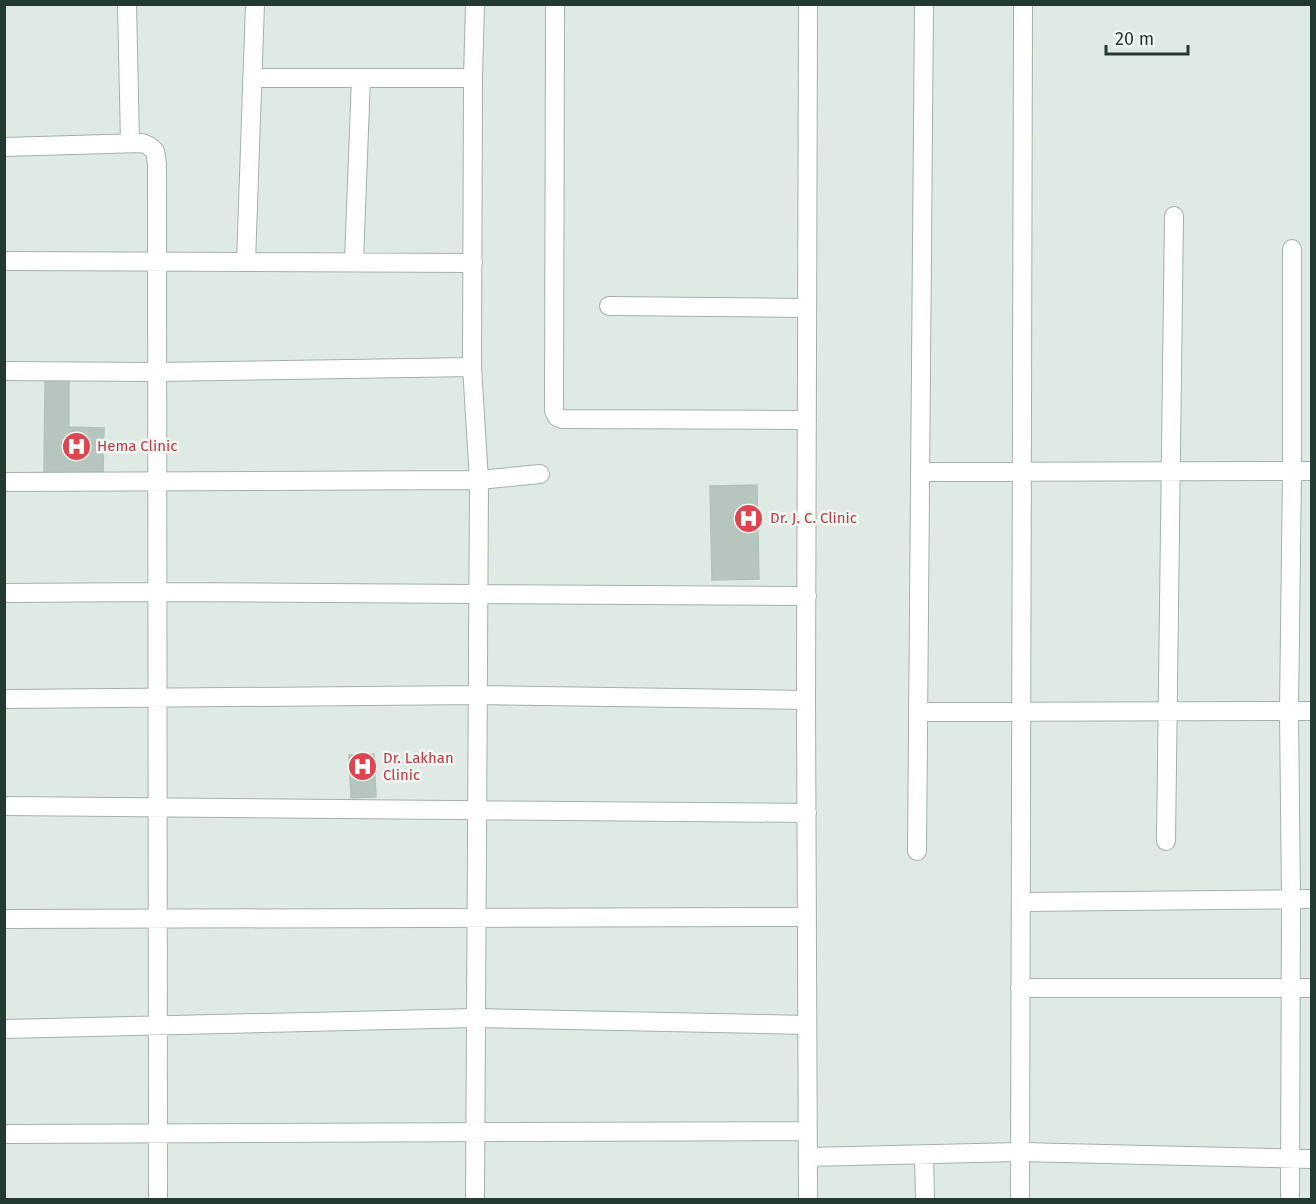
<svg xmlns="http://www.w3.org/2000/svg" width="1316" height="1204" viewBox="0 0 1316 1204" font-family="'Fira Sans',sans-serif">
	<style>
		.building { fill: #b6c5be; stroke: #b3c3bc; stroke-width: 1.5 }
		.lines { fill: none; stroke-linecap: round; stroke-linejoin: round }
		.street-casing { stroke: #a3b2ac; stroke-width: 20 }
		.street { stroke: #fff; stroke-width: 18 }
		.labels { text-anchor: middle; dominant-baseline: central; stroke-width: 5; stroke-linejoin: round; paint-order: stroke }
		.health-label { font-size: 15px; fill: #be3a42; stroke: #f0f7f3; text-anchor: start }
	</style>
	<rect width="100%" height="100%" fill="#e0eae5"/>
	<!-- building -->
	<path class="building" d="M 45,380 L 69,380 L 69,427 L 104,428 L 103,474 L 44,473 Z
		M 757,485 L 759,579 L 712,580 L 710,486 Z
		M 374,754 L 376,797 L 351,798 L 349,755 Z"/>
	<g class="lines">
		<defs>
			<path id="street" d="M 127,4 L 130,143
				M 555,4 L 554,411 L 557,417 L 562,419 L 807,420
				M 808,4 L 806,700 L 808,1200
				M 252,78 L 473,78
				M 4,147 L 142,143 L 149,146 L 155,151 L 157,164 L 158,1200
				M 4,261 L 473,263
				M 354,261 L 361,78
				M 246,262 L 255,4
				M 609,306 L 807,308
				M 4,371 L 157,372 L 472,367
				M 921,472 L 1312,471
				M 4,482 L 479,480 L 540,474
				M 4,593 L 157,592 L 807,596
				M 4,699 L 478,695 L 806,700
				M 918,712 L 1312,711
				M 4,806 L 807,813
				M 1166,841 L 1174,216
				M 917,851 L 924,4
				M 1021,902 L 1312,899
				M 4,919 L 807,917
				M 1020,988 L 1312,988
				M 4,1029 L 476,1018 L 807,1025
				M 4,1134 L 808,1131
				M 924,1155 L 925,1200
				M 808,1157 L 1020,1152 L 1312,1159
				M 475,1200 L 479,480 L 472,367 L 473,78 L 475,4
				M 1020,1200 L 1023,4
				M 1290,1200 L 1291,899 L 1289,711 L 1292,471 L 1292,249"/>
		</defs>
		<!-- street casing -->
		<use href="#street" class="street-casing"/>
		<!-- street -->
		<use href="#street" class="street"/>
	</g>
	<!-- icons -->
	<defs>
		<symbol id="hospital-disc" viewBox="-11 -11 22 22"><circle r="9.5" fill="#e0444e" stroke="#f0f7f3"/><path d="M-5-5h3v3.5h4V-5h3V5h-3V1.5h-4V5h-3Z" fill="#fff"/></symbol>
	</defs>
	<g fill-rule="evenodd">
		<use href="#hospital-disc" x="60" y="430" width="33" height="33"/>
		<use href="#hospital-disc" x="732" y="502" width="33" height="33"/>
		<use href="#hospital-disc" x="346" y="750" width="33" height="33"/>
	</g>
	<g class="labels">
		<!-- health labels -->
		<g class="health-label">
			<text x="97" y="446">Hema Clinic</text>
			<text x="770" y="518">Dr. J. C. Clinic</text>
			<text x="383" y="758">Dr. Lakhan<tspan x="383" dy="17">Clinic</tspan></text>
		</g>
	</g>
	<!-- border -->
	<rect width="1316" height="1204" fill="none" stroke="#223a32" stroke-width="12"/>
	<!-- scale -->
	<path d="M1106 45v9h82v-9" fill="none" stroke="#223a32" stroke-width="3"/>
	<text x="1115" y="45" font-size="18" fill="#223a32" stroke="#f0f7f3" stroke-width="4.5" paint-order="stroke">20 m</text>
</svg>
